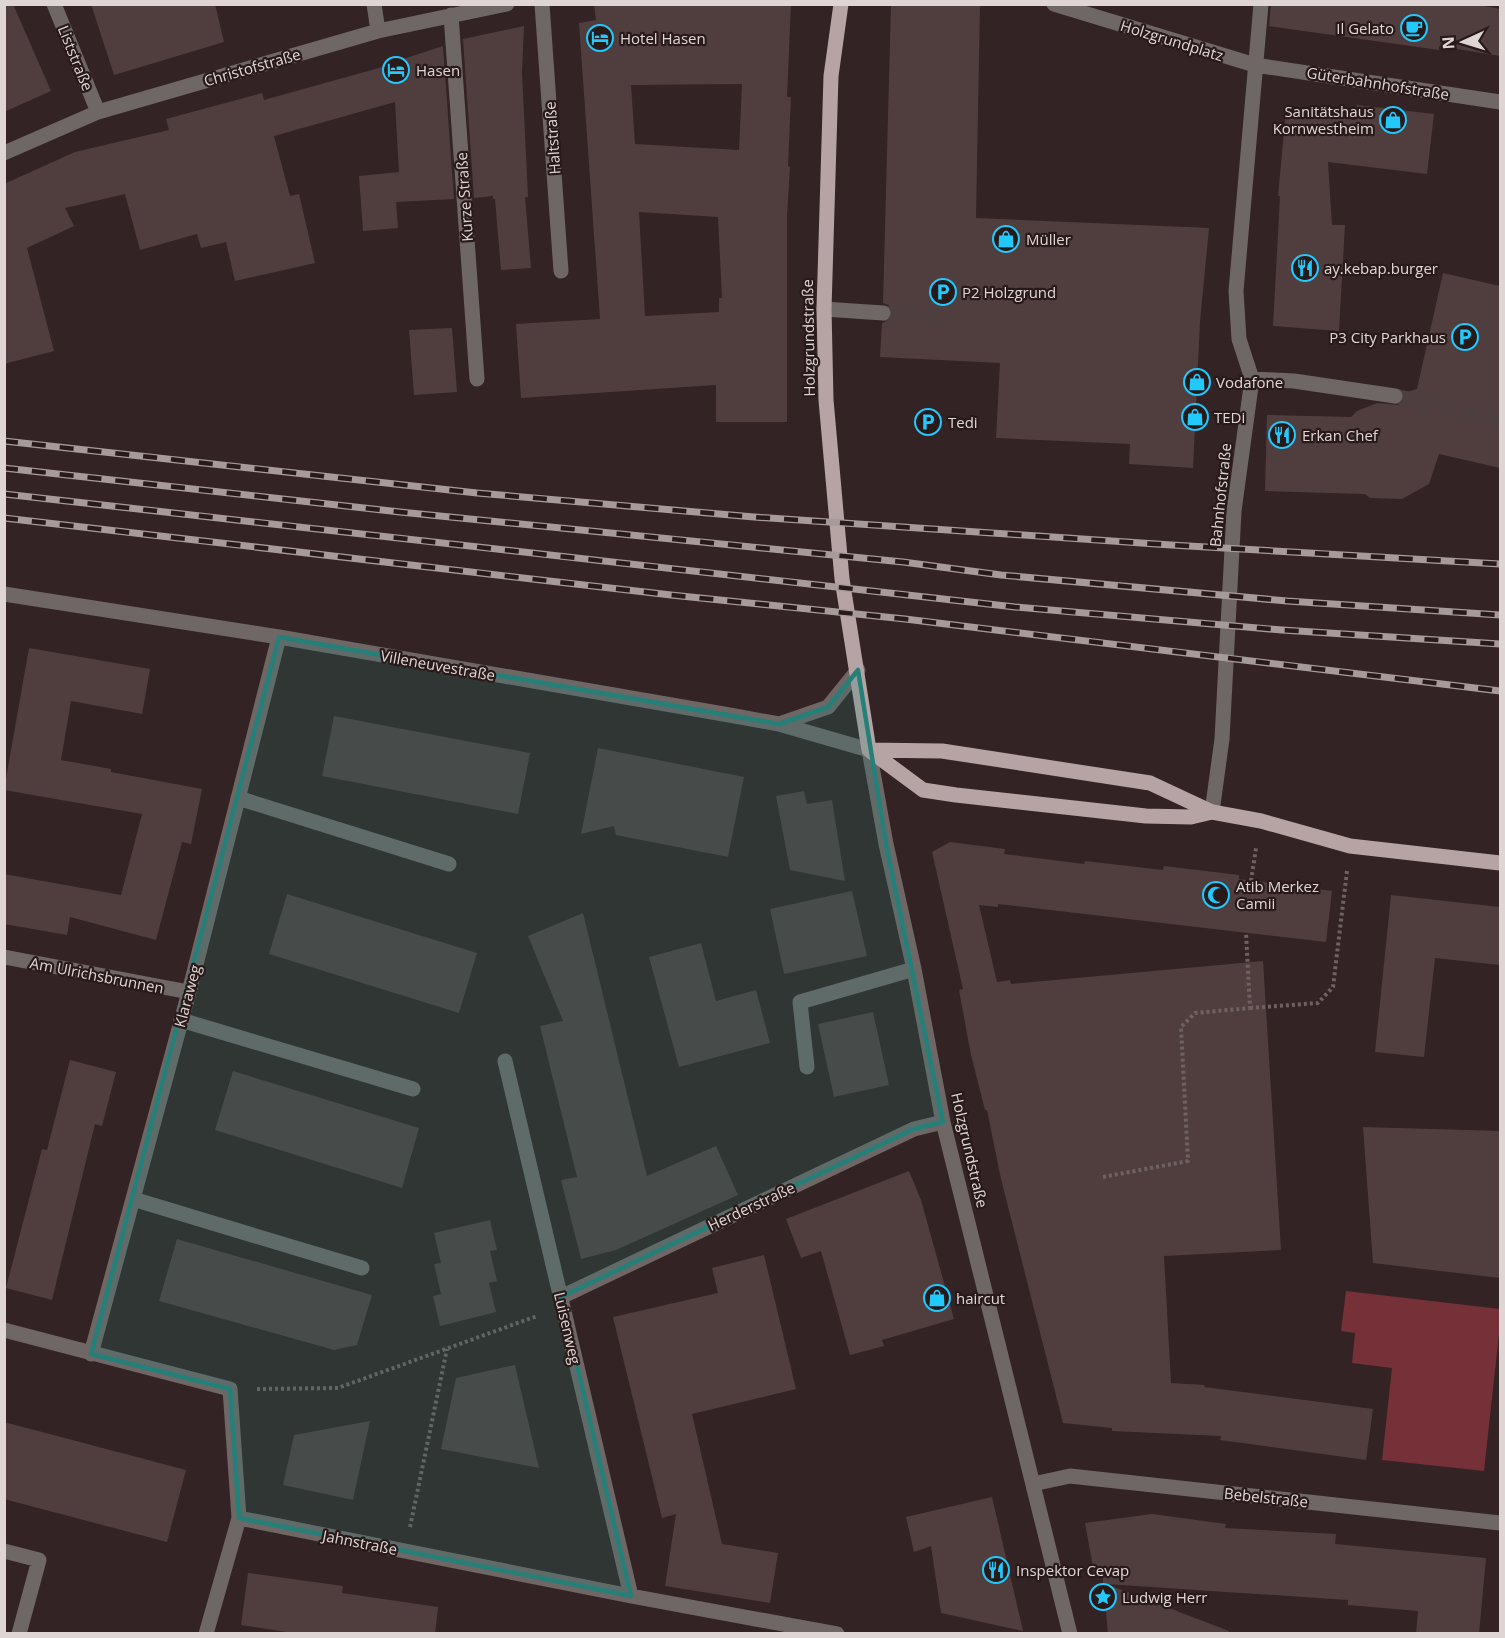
<svg xmlns="http://www.w3.org/2000/svg" width="1505" height="1638" viewBox="0 0 1505 1638" font-family="'Open Sans',sans-serif">
	<style>
		.green { fill: #763037 }
		.building { fill: #503e3f; fill-rule: evenodd }
		.lines { fill: none; stroke-linecap: round; stroke-linejoin: round }
		.minor-tunnel { stroke: #4d3e3f; stroke-width: 15; stroke-dasharray: 15 8; stroke-linecap: butt }
		.path { stroke: #6f6162; stroke-width: 4; stroke-dasharray: 3 3; stroke-linecap: butt }
		.minor { stroke: #6f6666; stroke-width: 15 }
		.major { stroke: #b6a4a5; stroke-width: 15 }
		.rail-casing { stroke: #a79a9a; stroke-width: 7 }
		.rail { stroke: #291a1a; stroke-width: 4.5; stroke-dasharray: 14; stroke-linecap: butt }
		.marked { fill: #248078; fill-opacity: 0.2; stroke: #248078; stroke-width: 4.5; stroke-linejoin: round }
		.labels { text-anchor: middle; dominant-baseline: central; stroke-width: 4.5; stroke-linejoin: round; paint-order: stroke }
		.poi-label { font-size: 15px; fill: #e0d5d5; stroke: #291a1a; text-anchor: start }
		.street-label { font-size: 15px; fill: #e0d5d5; stroke: #291a1a }
	</style>
	<rect width="100%" height="100%" fill="#332324"/>
	<!-- green -->
	<path class="green" d="M 1346,1291 L 1500,1309 L 1500,1325 L 1484,1471 L 1382,1460 L 1392,1368 L 1352,1363 L 1355,1333 L 1341,1331 Z"/>
	<!-- building -->
	<path class="building" d="M 4,4 L 13,4 L 51,91 L 4,112 Z
		M 91,4 L 215,4 L 224,42 L 114,75 Z
		M 594,4 L 791,4 L 787,97 L 791,97 L 788,166 L 790,167 L 787,216 L 787,422 L 716,422 L 716,385 L 521,398 L 516,324 L 600,319 L 579,23 L 596,20 ZM 742,84 L 739,150 L 635,144 L 631,85 ZM 639,212 L 718,217 L 722,298 L 719,298 L 719,312 L 645,316 Z
		M 891,4 L 980,4 L 976,218 L 1209,228 L 1200,322 L 1193,468 L 1129,464 L 1130,444 L 996,438 L 1000,363 L 880,357 L 882,323 L 891,319 L 893,313 L 889,305 L 883,303 Z
		M 1271,4 L 1474,4 L 1500,9 L 1500,56 L 1439,46 L 1439,50 L 1269,26 Z
		M 524,26 L 522,72 L 528,197 L 525,197 L 531,268 L 501,270 L 495,199 L 493,199 L 493,196 L 474,198 L 463,39 Z
		M 443,46 L 454,199 L 396,202 L 398,228 L 363,231 L 359,176 L 399,172 L 395,102 L 274,136 L 290,196 L 299,194 L 315,263 L 235,281 L 226,242 L 201,248 L 197,234 L 140,250 L 125,194 L 65,208 L 74,226 L 27,248 L 54,351 L 4,364 L 4,184 L 75,152 L 169,130 L 166,119 L 262,93 L 264,100 L 386,66 L 385,65 Z
		M 1357,105 L 1434,114 L 1427,174 L 1328,162 L 1332,225 L 1345,225 L 1339,331 L 1273,326 L 1280,196 L 1278,196 L 1286,111 L 1355,120 Z
		M 1443,273 L 1500,286 L 1500,468 L 1439,454 L 1429,484 L 1402,499 L 1370,498 L 1365,494 L 1265,491 L 1267,415 L 1351,417 L 1357,411 L 1377,403 L 1399,405 L 1403,402 L 1404,393 L 1417,389 Z
		M 452,328 L 457,392 L 414,395 L 409,330 Z
		M 29,648 L 150,669 L 142,714 L 71,701 L 61,760 L 111,769 L 111,772 L 202,789 L 191,844 L 182,842 L 156,940 L 70,917 L 67,935 L 4,924 L 4,874 L 121,895 L 142,814 L 4,790 Z
		M 334,716 L 530,753 L 518,814 L 322,776 Z
		M 598,748 L 744,777 L 728,857 L 616,835 L 614,826 L 581,834 Z
		M 804,791 L 807,804 L 832,800 L 845,881 L 790,870 L 776,796 Z
		M 950,842 L 1005,849 L 1004,854 L 1084,864 L 1085,861 L 1163,870 L 1164,866 L 1239,875 L 1239,879 L 1332,891 L 1326,942 L 998,904 L 998,907 L 979,905 L 997,982 L 1010,980 L 1011,984 L 1263,961 L 1281,1250 L 1164,1256 L 1171,1383 L 1205,1385 L 1204,1387 L 1373,1409 L 1366,1460 L 1220,1440 L 1221,1436 L 1112,1431 L 1112,1428 L 1063,1423 L 1001,1179 L 987,1110 L 985,1110 L 971,1055 L 959,990 L 963,989 L 932,852 Z
		M 852,891 L 867,956 L 784,974 L 770,909 Z
		M 287,894 L 477,953 L 459,1013 L 269,954 Z
		M 1391,895 L 1500,907 L 1500,965 L 1435,958 L 1424,1057 L 1375,1052 Z
		M 583,913 L 647,1176 L 716,1146 L 738,1195 L 616,1250 L 581,1259 L 561,1180 L 577,1177 L 540,1026 L 563,1021 L 528,936 Z
		M 701,943 L 716,1001 L 756,990 L 770,1043 L 679,1067 L 649,957 Z
		M 873,1012 L 889,1085 L 834,1097 L 818,1024 Z
		M 70,1060 L 116,1072 L 102,1126 L 95,1124 L 52,1300 L 6,1288 L 42,1149 L 47,1150 Z
		M 233,1071 L 419,1128 L 402,1188 L 215,1130 Z
		M 1363,1127 L 1500,1131 L 1500,1278 L 1373,1263 Z
		M 909,1171 L 921,1200 L 954,1319 L 882,1340 L 884,1346 L 850,1355 L 821,1251 L 801,1258 L 786,1219 Z
		M 490,1220 L 497,1250 L 490,1251 L 497,1281 L 489,1283 L 496,1312 L 440,1326 L 433,1296 L 441,1294 L 434,1264 L 441,1263 L 434,1233 Z
		M 177,1239 L 372,1295 L 357,1345 L 334,1350 L 159,1301 Z
		M 764,1255 L 796,1389 L 692,1414 L 722,1544 L 778,1553 L 770,1603 L 665,1586 L 676,1514 L 662,1518 L 613,1317 L 718,1293 L 712,1268 Z
		M 515,1365 L 539,1468 L 441,1449 L 456,1378 Z
		M 370,1421 L 353,1500 L 283,1485 L 294,1435 Z
		M 4,1422 L 186,1470 L 167,1542 L 4,1499 Z
		M 992,1497 L 1023,1631 L 941,1613 L 931,1546 L 914,1552 L 906,1517 Z
		M 1152,1514 L 1226,1524 L 1225,1528 L 1336,1534 L 1335,1544 L 1486,1558 L 1479,1634 L 1416,1634 L 1418,1611 L 1348,1605 L 1348,1600 L 1106,1584 L 1229,1631 L 1228,1634 L 1108,1634 L 1102,1570 L 1094,1572 L 1085,1523 Z
		M 248,1573 L 343,1586 L 342,1593 L 438,1607 L 435,1634 L 300,1634 L 241,1625 Z"/>
	<g class="lines">
		<!-- minor-tunnel -->
		<path class="minor-tunnel" d="M 883,313 L 932,316 L 943,292
			M 1395,396 L 1500,420"/>
		<!-- path -->
		<path class="path" d="M 1251,881 L 1256,848
			M 1250,1008 L 1318,1003 L 1333,987 L 1347,871
			M 1103,1177 L 1188,1161 L 1181,1027 L 1195,1013 L 1250,1008 L 1246,933
			M 257,1389 L 338,1388 L 537,1316
			M 410,1527 L 447,1349"/>
		<!-- minor -->
		<path class="minor" d="M 54,4 L 98,112
			M 374,4 L 378,31
			M 542,4 L 561,271
			M 1054,4 L 1255,65 L 1500,102
			M 451,15 L 477,379
			M 4,153 L 98,112 L 378,31 L 507,4
			M 824,309 L 883,313
			M 1252,379 L 1294,381 L 1395,396
			M 4,594 L 279,637 L 735,716 L 779,724 L 869,750 L 886,844 L 914,969 L 943,1122 L 1070,1634
			M 779,724 L 828,707 L 858,670
			M 238,798 L 449,864
			M 1212,812 L 1222,739 L 1234,511 L 1252,379 L 1239,339 L 1236,291 L 1261,4
			M 4,957 L 189,992
			M 181,1020 L 413,1089
			M 505,1061 L 631,1596
			M 807,1067 L 800,1002 L 914,969
			M 133,1199 L 362,1268
			M 561,1297 L 914,1129 L 943,1122
			M 4,1330 L 230,1389 L 239,1518 L 206,1634
			M 91,1354 L 189,992 L 279,637
			M 1033,1484 L 1070,1476 L 1500,1523
			M 239,1518 L 631,1596 L 837,1634
			M 4,1551 L 39,1560 L 19,1634"/>
		<!-- major -->
		<path class="major" d="M 841,4 L 831,76 L 824,309 L 826,400 L 842,579 L 869,750
			M 869,750 L 942,751 L 1150,783 L 1212,812 L 1261,821 L 1350,846 L 1500,863
			M 869,750 L 923,790 L 956,795 L 1146,816 L 1191,817 L 1212,812"/>
		<defs>
			<path id="rail" d="M 4,441 L 477,493 L 754,517 L 1171,545 L 1500,564
				M 4,468 L 400,512 L 903,562 L 1001,575 L 1287,601 L 1500,615
				M 4,494 L 1015,607 L 1282,630 L 1500,644
				M 4,518 L 671,595 L 905,619 L 1500,691"/>
		</defs>
		<!-- rail casing -->
		<use href="#rail" class="rail-casing"/>
		<!-- rail -->
		<use href="#rail" class="rail"/>
	</g>
	<!-- marked area -->
	<path class="marked" d="M 279,637 L 779,724 L 828,707 L 858,670 L 886,844 L 943,1122 L 914,1129 L 561,1297 L 631,1596 L 239,1518 L 230,1389 L 91,1354 Z"/>
	<!-- icons -->
	<defs>
		<symbol id="cafe-ring" viewBox="-11 -11 22 22"><circle r="9.5" fill="#291a1a" stroke="#22c9fd" stroke-width="1.5"/><path d="M-5.5-4.5H6V0H3Q3 3.5 0 3.5H-2.5Q-5.5 3.5-5.5 0ZM3-3.2v2h1.7v-2ZM-6 4.5H4V6H-6Z" fill="#22c9fd"/></symbol>
		<symbol id="hotel-ring" viewBox="-11 -11 22 22"><circle r="9.5" fill="#291a1a" stroke="#22c9fd" stroke-width="1.5"/><path d="M-6-4.5h1.5V1H6V5H4.5V3h-9V5H-6ZM-4 0a1.8 1.8 0 1 1 3.6 0ZM.5 0V-2.5h3Q6-2.5 6 0Z" fill="#22c9fd"/></symbol>
		<symbol id="shop-ring" viewBox="-11 -11 22 22"><circle r="9.5" fill="#291a1a" stroke="#22c9fd" stroke-width="1.5"/><path d="M-5-2.5h2.3a2.7 3.5 0 0 1 5.4 0H5L5.5 6h-11ZM-1.5-2.5h3a1.5 2.3 0 0 0-3 0Z" fill="#22c9fd"/></symbol>
		<symbol id="restaurant-ring" viewBox="-11 -11 22 22"><circle r="9.5" fill="#291a1a" stroke="#22c9fd" stroke-width="1.5"/><path d="M-5-6h1v4h1v-4h1v4h1v-4h1v5L-1.5 .5V6h-2V.5L-5-1ZM5-6V6H3V1.5H1.5Q1.5-4 5-6Z" fill="#22c9fd"/></symbol>
		<symbol id="parking-ring" viewBox="-11 -11 22 22"><circle r="9.5" fill="#291a1a" stroke="#22c9fd" stroke-width="1.5"/><path d="M-3.5-5.5H1a3.5 3.5 0 0 1 0 7H-1V5.5H-3.5ZM-1-3.4V-.6H.8a1.4 1.4 0 0 0 0-2.8Z" fill="#22c9fd"/></symbol>
		<symbol id="mosque-ring" viewBox="-11 -11 22 22"><circle r="9.5" fill="#291a1a" stroke="#22c9fd" stroke-width="1.5"/><path d="M3.5-4.9A6 6 0 1 0 3.5 4.9A5 5 0 1 1 3.5-4.9Z" fill="#22c9fd"/></symbol>
		<symbol id="sight-ring" viewBox="-11 -11 22 22"><circle r="9.5" fill="#291a1a" stroke="#22c9fd" stroke-width="1.5"/><path d="M0-6L1.8-2.2L6-1.7L2.9 1.2L3.7 5.4L0 3.3L-3.7 5.4L-2.9 1.2L-6-1.7L-1.8-2.2Z" fill="#22c9fd"/></symbol>
	</defs>
	<g fill-rule="evenodd">
		<use href="#cafe-ring" x="1399" y="13" width="30" height="30"/>
		<use href="#hotel-ring" x="585" y="23" width="30" height="30"/>
		<use href="#hotel-ring" x="381" y="55" width="30" height="30"/>
		<use href="#shop-ring" x="1378" y="105" width="30" height="30"/>
		<use href="#shop-ring" x="991" y="224" width="30" height="30"/>
		<use href="#restaurant-ring" x="1290" y="253" width="30" height="30"/>
		<use href="#parking-ring" x="928" y="277" width="30" height="30"/>
		<use href="#parking-ring" x="1450" y="322" width="30" height="30"/>
		<use href="#shop-ring" x="1182" y="367" width="30" height="30"/>
		<use href="#shop-ring" x="1180" y="402" width="30" height="30"/>
		<use href="#parking-ring" x="913" y="407" width="30" height="30"/>
		<use href="#restaurant-ring" x="1267" y="420" width="30" height="30"/>
		<use href="#mosque-ring" x="1201" y="880" width="30" height="30"/>
		<use href="#shop-ring" x="922" y="1283" width="30" height="30"/>
		<use href="#restaurant-ring" x="981" y="1555" width="30" height="30"/>
		<use href="#sight-ring" x="1088" y="1582" width="30" height="30"/>
	</g>
	<g class="labels">
		<!-- poi labels -->
		<g class="poi-label">
			<text x="1394" y="28" text-anchor="end">Il Gelato</text>
			<text x="620" y="38">Hotel Hasen</text>
			<text x="416" y="70">Hasen</text>
			<text x="1374" y="111" text-anchor="end">Sanitätshaus<tspan x="1374" dy="17">Kornwestheim</tspan></text>
			<text x="1026" y="239">Müller</text>
			<text x="1324" y="268">ay.kebap.burger</text>
			<text x="962" y="292">P2 Holzgrund</text>
			<text x="1446" y="337" text-anchor="end">P3 City Parkhaus</text>
			<text x="1216" y="382">Vodafone</text>
			<text x="1214" y="417">TEDi</text>
			<text x="948" y="422">Tedi</text>
			<text x="1302" y="435">Erkan Chef</text>
			<text x="1236" y="886">Atib Merkez<tspan x="1236" dy="17">Camii</tspan></text>
			<text x="956" y="1298">haircut</text>
			<text x="1016" y="1570">Inspektor Cevap</text>
			<text x="1122" y="1597">Ludwig Herr</text>
		</g>
		<!-- street labels -->
		<g class="street-label">
			<text transform="translate(1172 40) rotate(17)">Holzgrundplatz</text>
			<text transform="translate(76 58) rotate(68)">Liststraße</text>
			<text transform="translate(252 67) rotate(-16)">Christofstraße</text>
			<text transform="translate(1378 83) rotate(9)">Güterbahnhofstraße</text>
			<text transform="translate(552 138) rotate(-94)">Haltstraße</text>
			<text transform="translate(464 197) rotate(-94)">Kurze Straße</text>
			<text transform="translate(808 338) rotate(-91)">Holzgrundstraße</text>
			<text transform="translate(1220 495) rotate(-84)">Bahnhofstraße</text>
			<text transform="translate(438 665) rotate(10)">Villeneuvestraße</text>
			<text transform="translate(97 975) rotate(11)">Am Ulrichsbrunnen</text>
			<text transform="translate(187 996) rotate(-75)">Klaraweg</text>
			<text transform="translate(970 1150) rotate(77)">Holzgrundstraße</text>
			<text transform="translate(751 1206) rotate(-25)">Herderstraße</text>
			<text transform="translate(568 1328) rotate(77)">Luisenweg</text>
			<text transform="translate(1266 1497) rotate(6)">Bebelstraße</text>
			<text transform="translate(360 1542) rotate(11)">Jahnstraße</text>
		</g>
	</g>
	<!-- border -->
	<rect width="1505" height="1638" fill="none" stroke="#e0d5d5" stroke-width="12"/>
	<!-- north arrow -->
	<g transform="translate(1463 42) rotate(266)" stroke="#291a1a" stroke-width="4.5" paint-order="stroke">
	<path d="M0-4.5L10 22L0 15L-10 22Z" fill="#e0d5d5"/>
	<text y="-9" font-size="16" font-weight="bold" text-anchor="middle" fill="#e0d5d5">N</text>
	</g>
</svg>
